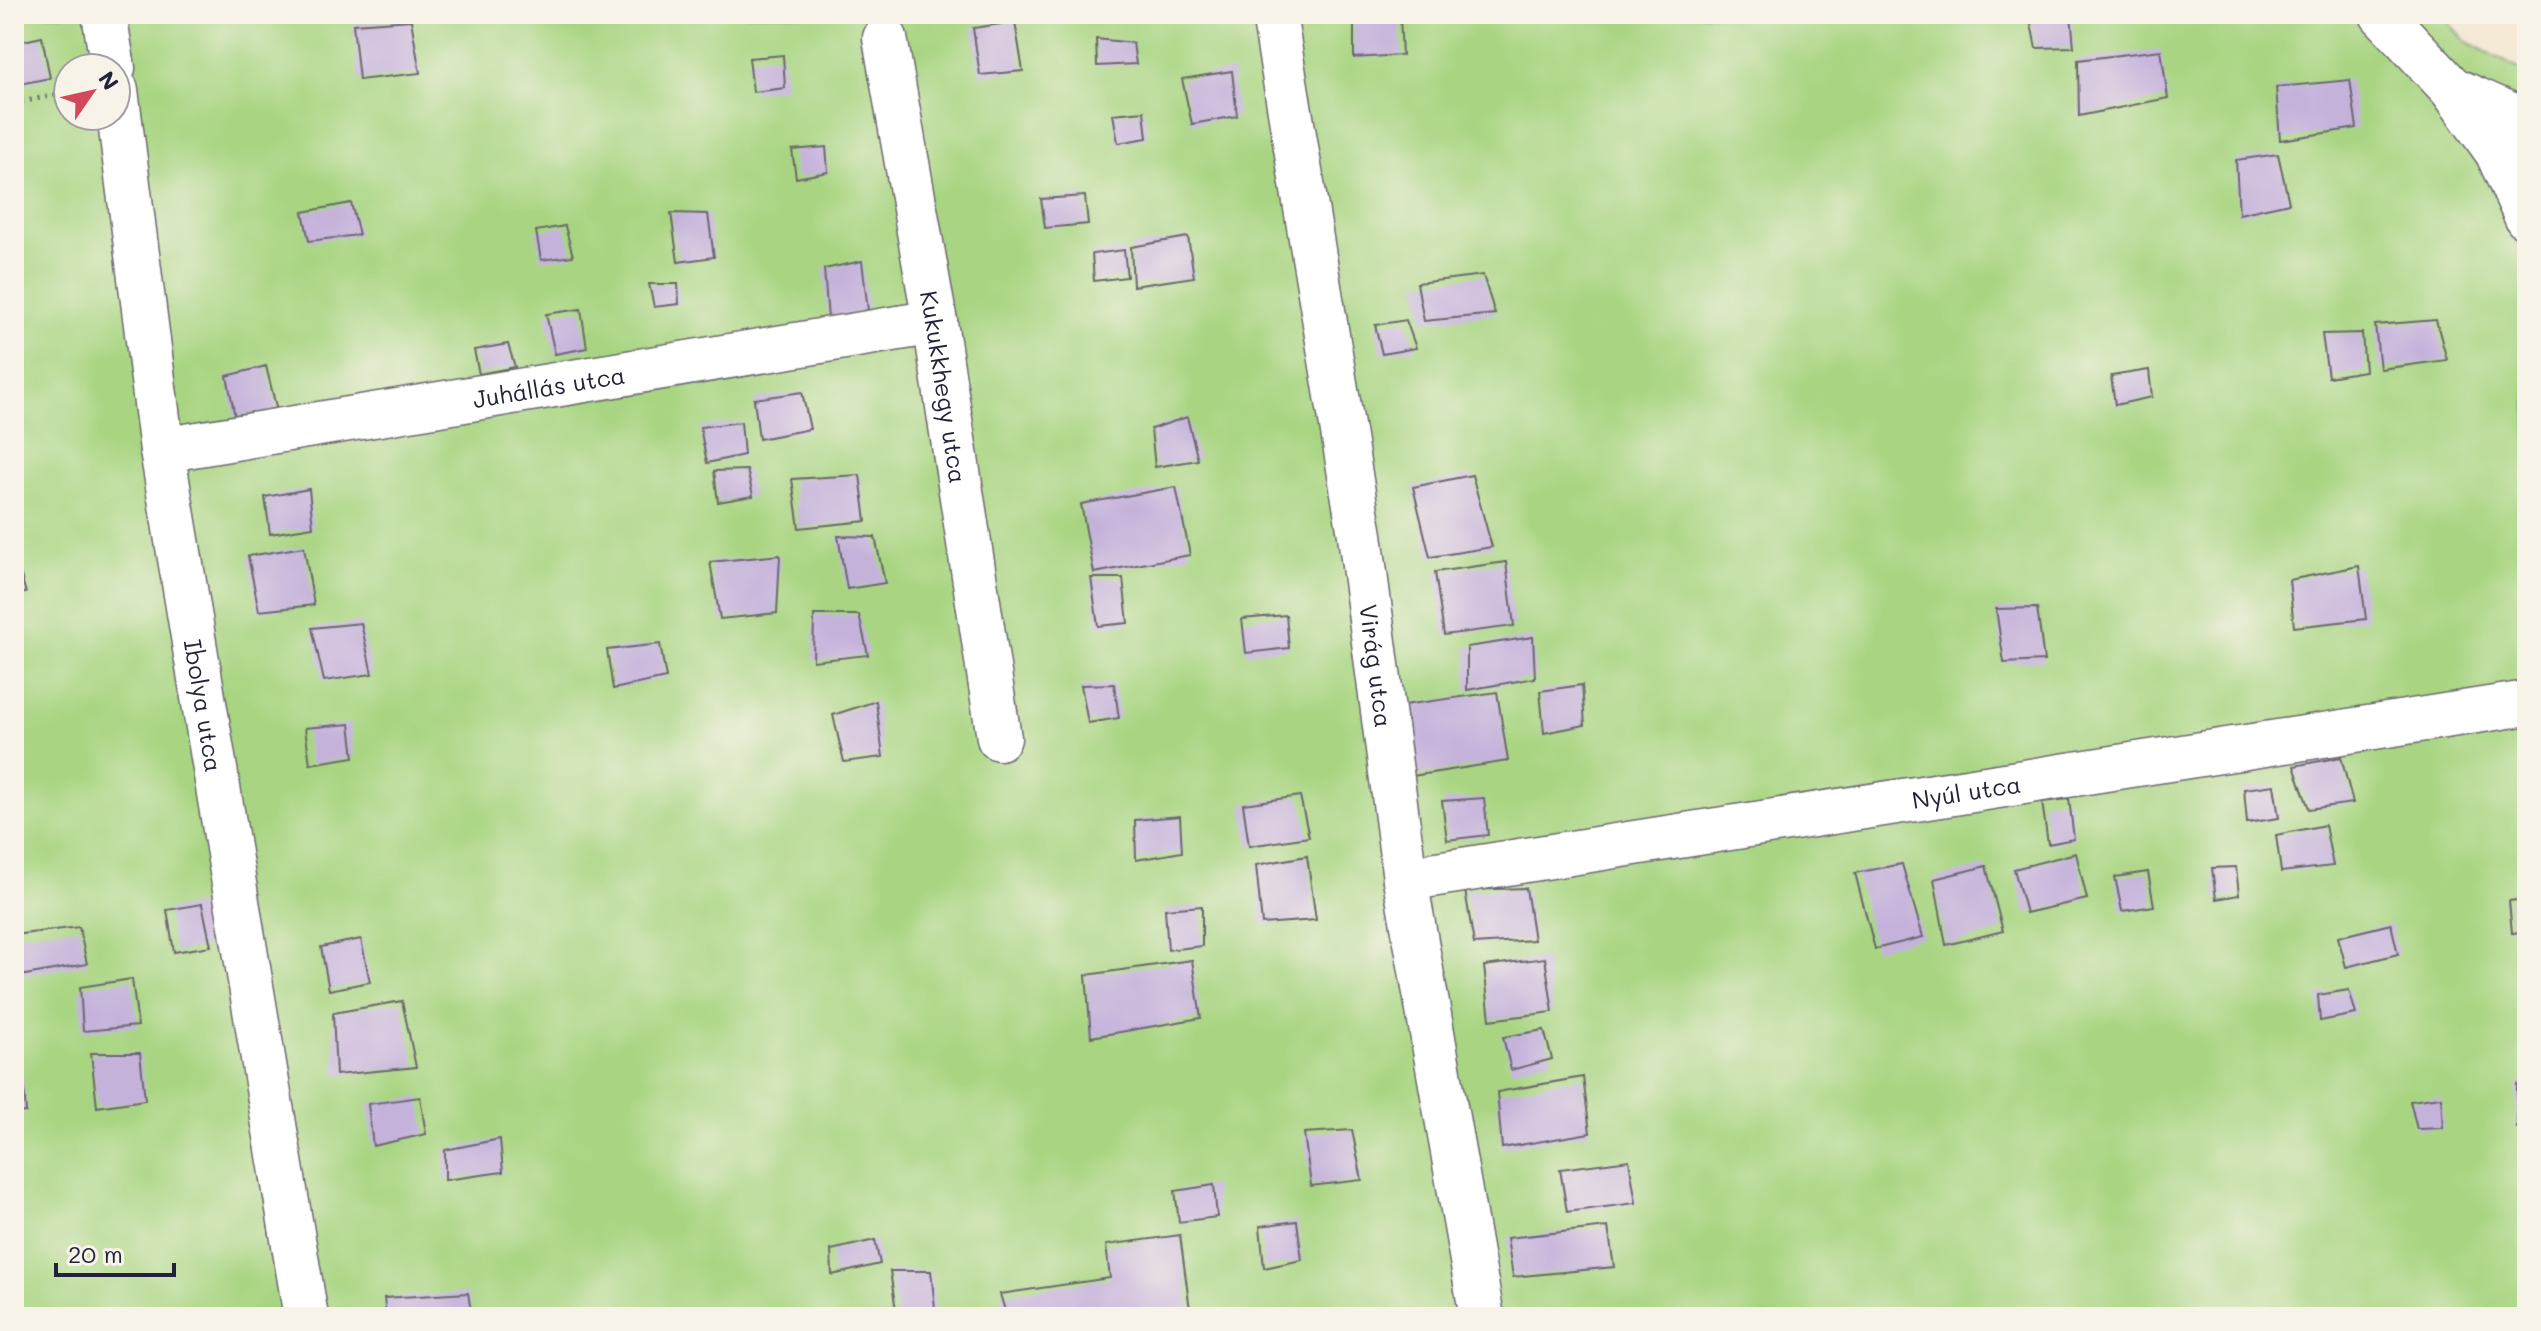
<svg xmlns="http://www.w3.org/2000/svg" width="2541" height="1331" viewBox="0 0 2541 1331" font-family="Mali,sans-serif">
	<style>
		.green { fill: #a9d582; stroke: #667c5e; stroke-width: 2; fill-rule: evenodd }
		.building { fill: #c5b2db }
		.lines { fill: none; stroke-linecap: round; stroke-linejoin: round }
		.minor-casing { stroke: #6b676e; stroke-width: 47 }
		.path { stroke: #6b676e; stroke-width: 5; stroke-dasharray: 2 6; stroke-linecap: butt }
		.minor { stroke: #fff; stroke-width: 44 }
		.labels { text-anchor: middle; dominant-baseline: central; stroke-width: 7; stroke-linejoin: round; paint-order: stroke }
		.street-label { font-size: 24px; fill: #22223b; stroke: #f7f3e8 }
	</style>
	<rect width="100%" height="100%" fill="#f7f3e8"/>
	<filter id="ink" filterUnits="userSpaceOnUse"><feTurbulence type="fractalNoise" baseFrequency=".0125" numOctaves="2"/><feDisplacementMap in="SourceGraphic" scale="16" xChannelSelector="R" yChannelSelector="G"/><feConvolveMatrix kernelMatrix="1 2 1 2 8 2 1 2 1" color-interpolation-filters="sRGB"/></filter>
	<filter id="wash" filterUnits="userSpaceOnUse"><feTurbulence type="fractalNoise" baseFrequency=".006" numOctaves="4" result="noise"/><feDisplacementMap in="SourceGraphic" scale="32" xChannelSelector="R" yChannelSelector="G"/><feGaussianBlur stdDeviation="1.8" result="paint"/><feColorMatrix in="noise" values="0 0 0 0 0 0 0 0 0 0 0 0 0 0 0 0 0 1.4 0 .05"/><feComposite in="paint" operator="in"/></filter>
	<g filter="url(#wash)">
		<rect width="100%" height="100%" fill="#f3e6ce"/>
		<!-- green -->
		<path class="green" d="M 14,14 L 2441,14 L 2465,41 L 2527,73 L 2527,1317 L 14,1317 ZM 68,68 L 116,68 L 116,116 L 68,116 Z"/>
		<g id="blocks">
			<!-- building -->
			<path class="building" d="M 2029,14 L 2071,14 L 2074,47 L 2036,48 Z
				M 1400,17 L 1402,55 L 1354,58 L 1354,21 Z
				M 411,20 L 420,73 L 359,80 L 353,24 Z
				M 1015,22 L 1023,71 L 980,75 L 973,28 Z
				M 42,37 L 50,78 L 14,85 L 14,43 Z
				M 1096,39 L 1133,43 L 1136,64 L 1097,66 Z
				M 2161,50 L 2168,98 L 2079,116 L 2078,60 Z
				M 783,55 L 785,88 L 753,92 L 749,58 Z
				M 1232,71 L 1237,116 L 1192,124 L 1182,79 Z
				M 2350,80 L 2357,128 L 2280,140 L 2276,87 Z
				M 1144,111 L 1147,138 L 1118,143 L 1113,114 Z
				M 826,147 L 828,172 L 796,178 L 792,150 Z
				M 2278,154 L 2289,203 L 2239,214 L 2236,160 Z
				M 1085,196 L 1088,224 L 1045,228 L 1041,199 Z
				M 351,203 L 359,235 L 309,241 L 303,212 Z
				M 671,213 L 708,214 L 714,257 L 678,262 Z
				M 565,226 L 573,256 L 541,260 L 536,231 Z
				M 1188,237 L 1194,277 L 1133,286 L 1131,247 Z
				M 1124,250 L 1127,277 L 1094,281 L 1092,254 Z
				M 862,261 L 868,311 L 828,319 L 824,269 Z
				M 1483,275 L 1495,314 L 1424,321 L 1417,283 Z
				M 649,284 L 678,284 L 679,304 L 654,307 Z
				M 581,309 L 587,348 L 555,354 L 546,314 Z
				M 1406,320 L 1416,348 L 1382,354 L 1375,325 Z
				M 2436,320 L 2447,360 L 2380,369 L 2375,325 Z
				M 2362,333 L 2365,371 L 2328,377 L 2322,334 Z
				M 508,344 L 515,367 L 479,374 L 474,350 Z
				M 266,366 L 277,411 L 235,417 L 227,376 Z
				M 2149,370 L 2152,397 L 2115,405 L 2111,376 Z
				M 802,392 L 810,429 L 759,439 L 754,399 Z
				M 1187,417 L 1198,460 L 1155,467 L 1151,429 Z
				M 741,422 L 744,455 L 707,463 L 700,427 Z
				M 747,470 L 753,496 L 718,502 L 714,471 Z
				M 860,475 L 866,521 L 799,528 L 792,479 Z
				M 1472,475 L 1492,547 L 1430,557 L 1413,487 Z
				M 1176,487 L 1190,555 L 1094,573 L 1081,504 Z
				M 309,489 L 313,527 L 270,534 L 265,497 Z
				M 838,536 L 875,537 L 885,583 L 847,589 Z
				M 304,547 L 314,605 L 259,611 L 248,556 Z
				M 14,552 L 26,593 L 14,595 Z
				M 780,555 L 777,613 L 720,619 L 710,562 Z
				M 1506,562 L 1514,626 L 1444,635 L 1435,572 Z
				M 2359,566 L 2366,619 L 2294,627 L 2289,580 Z
				M 1091,578 L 1123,578 L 1128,623 L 1098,626 Z
				M 2037,608 L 2044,661 L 2004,663 L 1996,609 Z
				M 814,615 L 859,615 L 868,655 L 813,661 Z
				M 1286,615 L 1289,648 L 1246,653 L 1242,619 Z
				M 361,623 L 372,674 L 324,681 L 312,628 Z
				M 1533,637 L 1535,678 L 1467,690 L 1467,647 Z
				M 660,644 L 666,678 L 613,689 L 607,650 Z
				M 1114,684 L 1119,718 L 1088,723 L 1081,685 Z
				M 1582,685 L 1585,725 L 1544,733 L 1540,691 Z
				M 1497,692 L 1508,761 L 1412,776 L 1403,705 Z
				M 876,701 L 883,757 L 844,762 L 833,715 Z
				M 350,724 L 354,757 L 310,764 L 305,728 Z
				M 2341,757 L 2353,803 L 2309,809 L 2294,766 Z
				M 2274,785 L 2279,818 L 2247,823 L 2244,789 Z
				M 1300,796 L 1309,837 L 1249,846 L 1243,804 Z
				M 1484,798 L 1488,835 L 1447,840 L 1442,801 Z
				M 2069,799 L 2074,839 L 2048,844 L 2042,802 Z
				M 1180,816 L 1182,852 L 1136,860 L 1135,820 Z
				M 2325,825 L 2333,866 L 2281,872 L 2276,835 Z
				M 2076,853 L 2087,899 L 2026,913 L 2014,869 Z
				M 1307,856 L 1316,920 L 1262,924 L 1256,865 Z
				M 1902,864 L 1923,937 L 1875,949 L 1855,873 Z
				M 1986,866 L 2003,931 L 1946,945 L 1934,879 Z
				M 2236,867 L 2239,895 L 2216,899 L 2212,868 Z
				M 2148,872 L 2154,906 L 2122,911 L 2115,877 Z
				M 1526,888 L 1534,940 L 1474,944 L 1465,890 Z
				M 2527,899 L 2527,931 L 2512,933 L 2509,901 Z
				M 202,904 L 211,946 L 174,952 L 167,910 Z
				M 1202,906 L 1202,946 L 1168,950 L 1165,909 Z
				M 2391,924 L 2398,954 L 2346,967 L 2338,937 Z
				M 79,927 L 87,964 L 14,977 L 14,935 Z
				M 361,939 L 370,982 L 329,990 L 321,947 Z
				M 1545,958 L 1553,1012 L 1490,1020 L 1484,966 Z
				M 1192,960 L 1201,1018 L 1091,1037 L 1086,975 Z
				M 132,979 L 138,1026 L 83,1031 L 80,987 Z
				M 2349,990 L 2356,1014 L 2320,1021 L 2318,995 Z
				M 402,1001 L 416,1067 L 336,1075 L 333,1013 Z
				M 1544,1030 L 1552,1059 L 1511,1070 L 1503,1037 Z
				M 91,1053 L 140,1053 L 145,1100 L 97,1107 Z
				M 23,1077 L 26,1112 L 14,1113 L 14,1078 Z
				M 1583,1077 L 1590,1133 L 1502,1148 L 1497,1092 Z
				M 2527,1082 L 2527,1127 L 2517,1128 L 2517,1084 Z
				M 420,1097 L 426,1134 L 373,1146 L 368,1104 Z
				M 2441,1097 L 2443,1128 L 2417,1129 L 2410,1101 Z
				M 1352,1130 L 1362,1180 L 1311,1186 L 1304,1133 Z
				M 500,1139 L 503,1172 L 445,1180 L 445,1150 Z
				M 1629,1160 L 1636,1203 L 1567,1212 L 1560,1169 Z
				M 1214,1185 L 1217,1217 L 1179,1222 L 1175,1191 Z
				M 1297,1221 L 1302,1260 L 1264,1268 L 1260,1226 Z
				M 1608,1227 L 1614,1267 L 1513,1277 L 1507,1238 Z
				M 1180,1235 L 1191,1317 L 1007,1317 L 1000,1294 L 1110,1278 L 1106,1245 Z
				M 875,1240 L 880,1264 L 832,1275 L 831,1250 Z
				M 890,1271 L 931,1271 L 936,1317 L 897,1317 Z
				M 468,1293 L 472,1317 L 386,1317 L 384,1298 Z"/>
		</g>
	</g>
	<g filter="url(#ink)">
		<use href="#blocks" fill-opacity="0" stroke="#6b676e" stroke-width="2"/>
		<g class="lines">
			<defs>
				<g id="minor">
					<path d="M 104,14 L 113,68"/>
					<path id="s1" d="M 1274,14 L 1360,535 L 1405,879 L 1482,1317"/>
					<path d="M 2382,14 L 2452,89 L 2497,152 L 2527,218"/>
					<path id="s2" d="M 885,38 L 935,322 L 999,738"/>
					<path d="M 2452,89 L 2527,122"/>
					<path id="s3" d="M 116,90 L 162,450 L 306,1317"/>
					<path id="s4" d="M 162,450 L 935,322"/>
					<path id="s5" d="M 1405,879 L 2527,703"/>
				</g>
			</defs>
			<!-- minor casing -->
			<use href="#minor" class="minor-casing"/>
			<!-- path -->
			<path class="path" d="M 14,103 L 68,93"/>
			<!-- minor -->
			<use href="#minor" class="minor"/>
		</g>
	</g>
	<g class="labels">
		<!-- street labels -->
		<g class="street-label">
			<text stroke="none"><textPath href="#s4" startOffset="392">Juhállás utca</textPath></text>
			<text stroke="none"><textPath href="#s2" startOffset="354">Kukukkhegy utca</textPath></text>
			<text stroke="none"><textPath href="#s1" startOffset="660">Virág utca</textPath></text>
			<text stroke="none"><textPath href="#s3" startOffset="622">Ibolya utca</textPath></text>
			<text stroke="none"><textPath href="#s5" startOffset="568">Nyúl utca</textPath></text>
		</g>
	</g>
	<!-- margin -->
	<rect width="2541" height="1331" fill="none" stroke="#f7f3e8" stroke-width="48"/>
	<!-- north arrow -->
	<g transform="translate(92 92) rotate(56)"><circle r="38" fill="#f7f3e8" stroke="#a29fa3" stroke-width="2"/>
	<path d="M0-6L14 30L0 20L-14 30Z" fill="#d1495b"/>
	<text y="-12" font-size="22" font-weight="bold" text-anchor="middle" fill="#22223b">N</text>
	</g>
	<!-- scale -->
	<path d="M56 1263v12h118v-12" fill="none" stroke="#22223b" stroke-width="4"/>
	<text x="68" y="1263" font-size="24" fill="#22223b" stroke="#f7f3e8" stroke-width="6" paint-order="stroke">20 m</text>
</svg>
